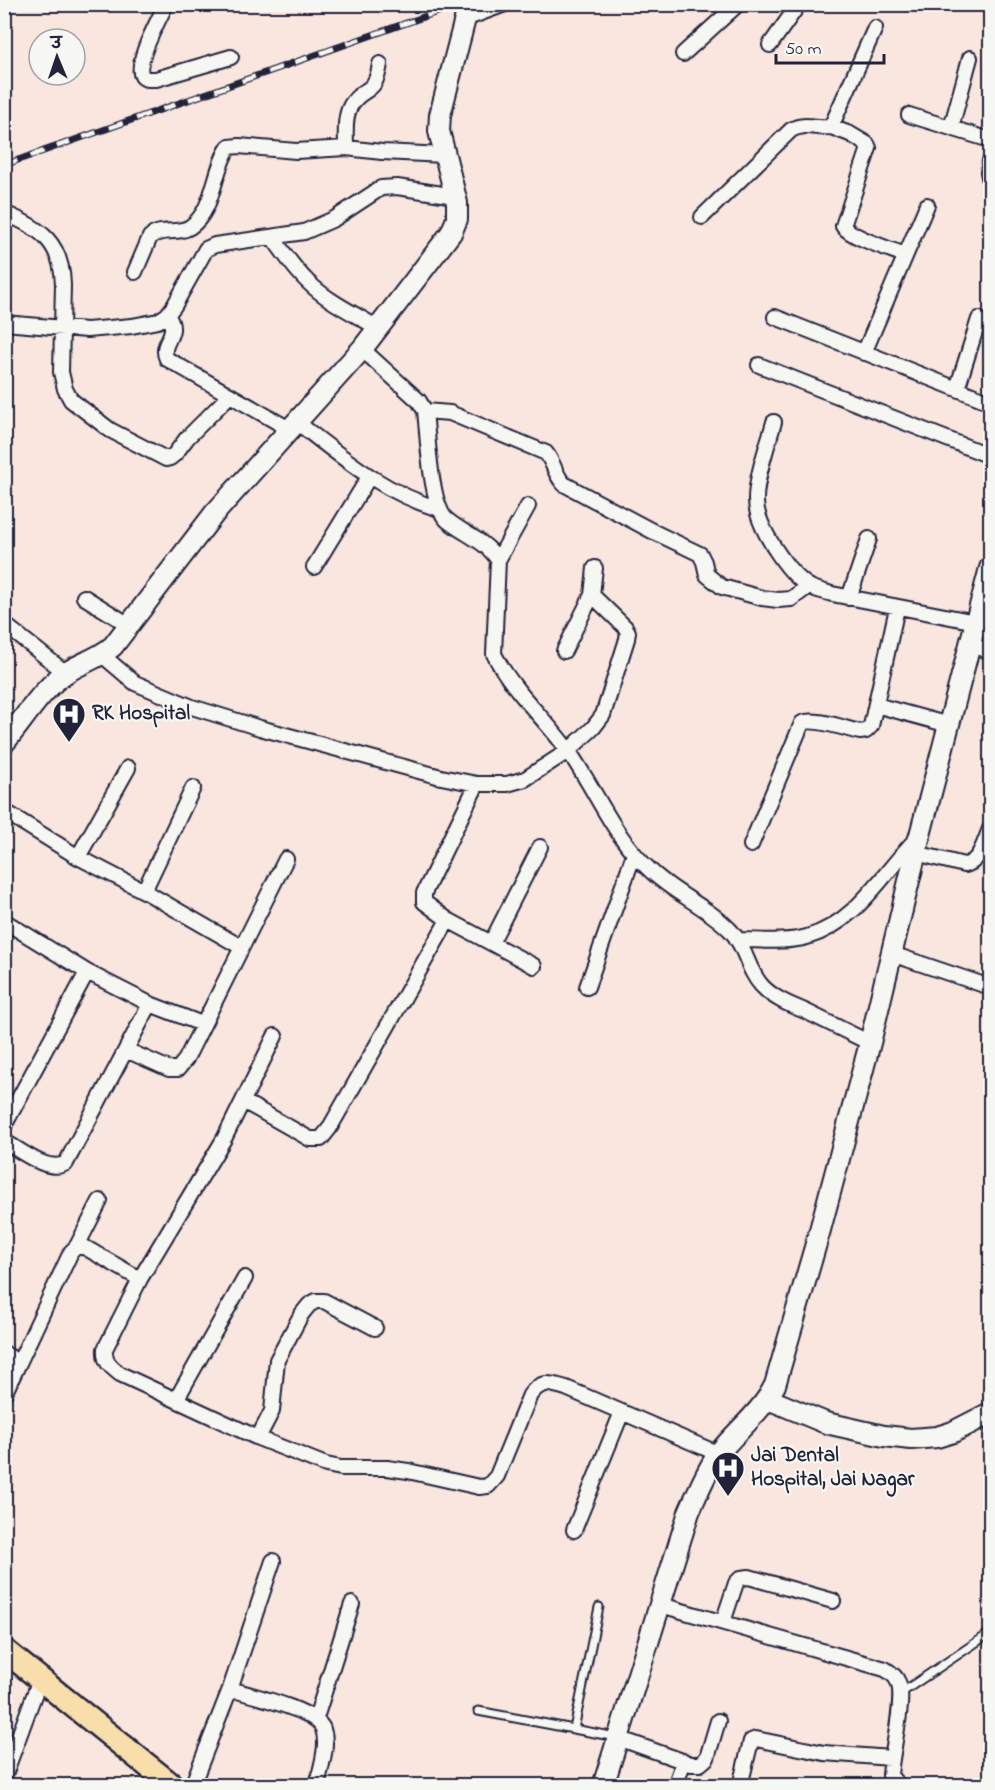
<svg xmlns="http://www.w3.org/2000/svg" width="995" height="1790" viewBox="0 0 995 1790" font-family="'Indie Flower','Playpen Sans Deva',sans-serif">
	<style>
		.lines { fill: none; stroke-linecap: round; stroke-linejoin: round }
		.lane-casing { stroke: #22223b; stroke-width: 11 }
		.street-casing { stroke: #22223b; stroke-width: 18 }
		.secondary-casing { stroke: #22223b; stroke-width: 24 }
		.primary-casing { stroke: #22223b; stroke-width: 27 }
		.lane { stroke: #f6f6f2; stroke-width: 7 }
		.street { stroke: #f6f6f2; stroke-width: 14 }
		.secondary { stroke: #f6f6f2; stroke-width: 20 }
		.primary { stroke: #f8deab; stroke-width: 22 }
		.rail-casing { stroke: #22223b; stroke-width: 7 }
		.rail { stroke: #f6f6f2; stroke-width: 4.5; stroke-dasharray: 14; stroke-linecap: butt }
		.labels { text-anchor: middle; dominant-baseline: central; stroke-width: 4.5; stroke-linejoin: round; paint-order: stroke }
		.poi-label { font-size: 21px; font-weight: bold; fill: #22223b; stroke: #f6f6f2; text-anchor: start }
	</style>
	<rect width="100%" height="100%" fill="#f8e6df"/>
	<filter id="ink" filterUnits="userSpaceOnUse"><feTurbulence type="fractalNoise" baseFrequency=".0167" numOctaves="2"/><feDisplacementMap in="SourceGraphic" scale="12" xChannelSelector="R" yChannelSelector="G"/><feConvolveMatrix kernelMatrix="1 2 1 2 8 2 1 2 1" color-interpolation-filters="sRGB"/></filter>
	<g filter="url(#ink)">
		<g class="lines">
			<defs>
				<path id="lane" d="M 989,1416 L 990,1440
					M 901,1693 L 990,1633
					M 478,1711 L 616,1737
					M 574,1729 L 599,1607"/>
				<path id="street" d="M 166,4 C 160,18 134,63 142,76 C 145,80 151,79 156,79 L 231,57
					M 465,19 L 505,4
					M 770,45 L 799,4
					M 683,54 L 738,4
					M 909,115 L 990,140
					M 831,127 L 850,134 L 867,144 L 869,148 L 843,226 C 852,238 890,249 905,255
					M 951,128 L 970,58
					M 346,148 C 346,135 344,117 351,105 C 363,85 375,97 380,64
					M 990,161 L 988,172 L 990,182
					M 4,213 C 41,228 62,243 63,285 L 61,372 L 65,389 L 71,400 L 110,430 L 166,459 L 170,458 L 175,454 L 187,438 L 230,395
					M 702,217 L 791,130 C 804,122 817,129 831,127 L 875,28
					M 273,238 C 284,253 294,269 308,282 C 327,301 355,314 378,328
					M 135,272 L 150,237 C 161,227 178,235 190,227 C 215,210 213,170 229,147 L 239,146 L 296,151 L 346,148 L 382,152 L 445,155
					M 167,315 C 182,335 158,342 167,359 L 291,430
					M 775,317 L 990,402
					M 4,323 L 87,330 L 132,326 L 158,321 L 167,315 L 174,306 L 206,249 L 215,245 L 304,232 L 334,219 L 381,188 L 397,187 L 455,196
					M 362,349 L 419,401 L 425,411 C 428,436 430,505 447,520 C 464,534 486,541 498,560 L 494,654 C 513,692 545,718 569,752 C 597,792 614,838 651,871 C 675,894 708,907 731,931 C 746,947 747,970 762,986 C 773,998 790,1005 805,1011 C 827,1022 848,1032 870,1043
					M 864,353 L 927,205
					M 759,365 L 990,456
					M 957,389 L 979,319
					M 425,411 L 450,413 L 546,453 C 554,463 555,475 564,484 L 654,532 L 700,554 L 704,562 L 707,575 L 722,587 L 762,598 L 778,600 L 791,599 L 809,586
					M 774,422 C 768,444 756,477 756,499 C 755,525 788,574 810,587 C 817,590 825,592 832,594 L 976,622
					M 298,423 C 342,457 385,494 440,509
					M 498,560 L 528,506
					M 314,567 L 369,477
					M 84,597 L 129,625
					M 849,598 L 869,539
					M 4,624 L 66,673
					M 970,644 L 990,652
					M 564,651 L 592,595
					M 102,655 L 135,683 L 192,707 L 260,728 L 441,777 L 477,784 L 507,784 L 525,779 L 568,751 L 593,728 L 603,715 L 627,639 L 628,632 L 625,627 L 592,595 L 595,568
					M 876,705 L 949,725
					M 477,784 L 424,893 L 424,902 L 448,920 L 534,966
					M 4,811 L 78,857 L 144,891 L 241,947
					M 751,845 L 802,723 C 814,717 846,729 860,732 L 866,731 L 871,726 L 897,608
					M 916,853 L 964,865 C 980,863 984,842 990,829
					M 78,857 L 128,768
					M 144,891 L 193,788
					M 4,921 L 87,972 L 150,1004 L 202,1024
					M 737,940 C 760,940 785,943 807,937 C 857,923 884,871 919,836
					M 491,943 L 540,847
					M 892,954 L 990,987
					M 587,987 L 634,854
					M 275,1036 L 224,1139 L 140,1279 L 105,1349 C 104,1362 110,1366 120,1374 L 258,1438 L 326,1465 L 341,1468 L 387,1468 L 408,1471 L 479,1487 L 488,1486 L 497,1476 L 530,1395 C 541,1380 550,1383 566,1388 L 719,1454
					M 126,1050 L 169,1069 L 178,1069 L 186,1059 L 286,859
					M 243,1101 L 310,1139 L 321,1139 L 329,1129 L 448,920
					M 4,1126 L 87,972
					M 4,1141 C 20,1150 49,1174 66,1163 L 150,1004
					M 77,1246 L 100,1201
					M 4,1353 L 19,1363 L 71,1252 L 77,1246 L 86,1248 L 140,1279
					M 4,1394 L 19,1363
					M 176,1400 L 245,1278
					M 258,1438 L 272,1411 L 277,1360 L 301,1315 L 309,1305 L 316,1301 L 324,1301 L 375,1328
					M 574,1530 L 622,1412
					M 661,1605 L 885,1669 C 890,1672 896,1676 898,1682 C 906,1698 891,1753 890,1776 L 899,1786
					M 723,1622 L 736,1583 L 741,1578 L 749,1577 L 833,1601
					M 230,1689 C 250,1695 317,1710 323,1729 C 329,1746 320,1769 317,1786
					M 316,1718 L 352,1604
					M 618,1738 L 691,1764 L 700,1764 L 707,1758 L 718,1721
					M 4,1777 L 40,1679
					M 192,1786 L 230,1689 L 273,1561
					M 675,1786 L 684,1761
					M 740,1786 L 751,1741 L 756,1739 L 824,1753 L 891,1758"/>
				<path id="secondary" d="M 4,743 C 22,722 38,695 60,677 C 76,664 97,660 113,646 L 214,514 L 362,349 L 451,233 L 457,219 L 457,203 L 439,131 L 440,115 L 465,19
					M 768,1399 L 826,1423 L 884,1436 L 911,1439 L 937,1437 L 953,1432 L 990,1413
					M 603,1786 L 689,1512 C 698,1492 706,1471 719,1453 C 737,1430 762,1412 775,1385 L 820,1230 L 870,1043 L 920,835 L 990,568"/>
				<path id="primary" d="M 4,1650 L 173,1786"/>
			</defs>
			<!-- lane casing -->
			<use href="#lane" class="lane-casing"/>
			<!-- street casing -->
			<use href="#street" class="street-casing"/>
			<!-- secondary casing -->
			<use href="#secondary" class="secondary-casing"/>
			<!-- primary casing -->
			<use href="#primary" class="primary-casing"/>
			<!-- lane -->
			<use href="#lane" class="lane"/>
			<!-- street -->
			<use href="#street" class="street"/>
			<!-- secondary -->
			<use href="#secondary" class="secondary"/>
			<!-- primary -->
			<use href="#primary" class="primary"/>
			<defs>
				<path id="rail" d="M 4,165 L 460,4"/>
			</defs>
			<!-- rail casing -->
			<use href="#rail" class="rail-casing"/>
			<!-- rail -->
			<use href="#rail" class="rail"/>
		</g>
	</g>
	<!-- icons -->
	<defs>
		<symbol id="hospital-pin" viewBox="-11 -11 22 30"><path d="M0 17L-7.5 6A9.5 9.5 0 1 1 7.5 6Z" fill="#22223b" stroke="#f6f6f2"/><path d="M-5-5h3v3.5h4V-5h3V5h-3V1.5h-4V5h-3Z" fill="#fff"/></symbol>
	</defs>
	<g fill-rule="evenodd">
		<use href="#hospital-pin" x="50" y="695" width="38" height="52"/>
		<use href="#hospital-pin" x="709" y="1449" width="38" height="52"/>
	</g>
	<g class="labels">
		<!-- poi labels -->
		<g class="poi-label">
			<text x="92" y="714">RK Hospital</text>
			<text x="751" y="1456">Jai Dental<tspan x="751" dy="24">Hospital, Jai Nagar</tspan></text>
		</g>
	</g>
	<!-- margin -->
	<rect width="995" height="1790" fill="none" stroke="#f6f6f2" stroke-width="24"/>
	<rect x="12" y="12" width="971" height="1766" fill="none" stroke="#22223b" stroke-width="2" filter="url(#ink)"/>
	<!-- north arrow -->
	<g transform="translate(57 57) rotate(358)"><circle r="28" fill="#f6f6f2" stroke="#a1a1a9" stroke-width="1.5"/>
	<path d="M0-4.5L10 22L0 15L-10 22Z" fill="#22223b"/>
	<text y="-9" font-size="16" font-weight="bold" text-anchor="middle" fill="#22223b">उ</text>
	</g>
	<!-- scale -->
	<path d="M776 54v9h108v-9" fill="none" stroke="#22223b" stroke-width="3"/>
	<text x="785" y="54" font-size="18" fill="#22223b" stroke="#f6f6f2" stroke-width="4.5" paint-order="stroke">50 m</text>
</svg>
